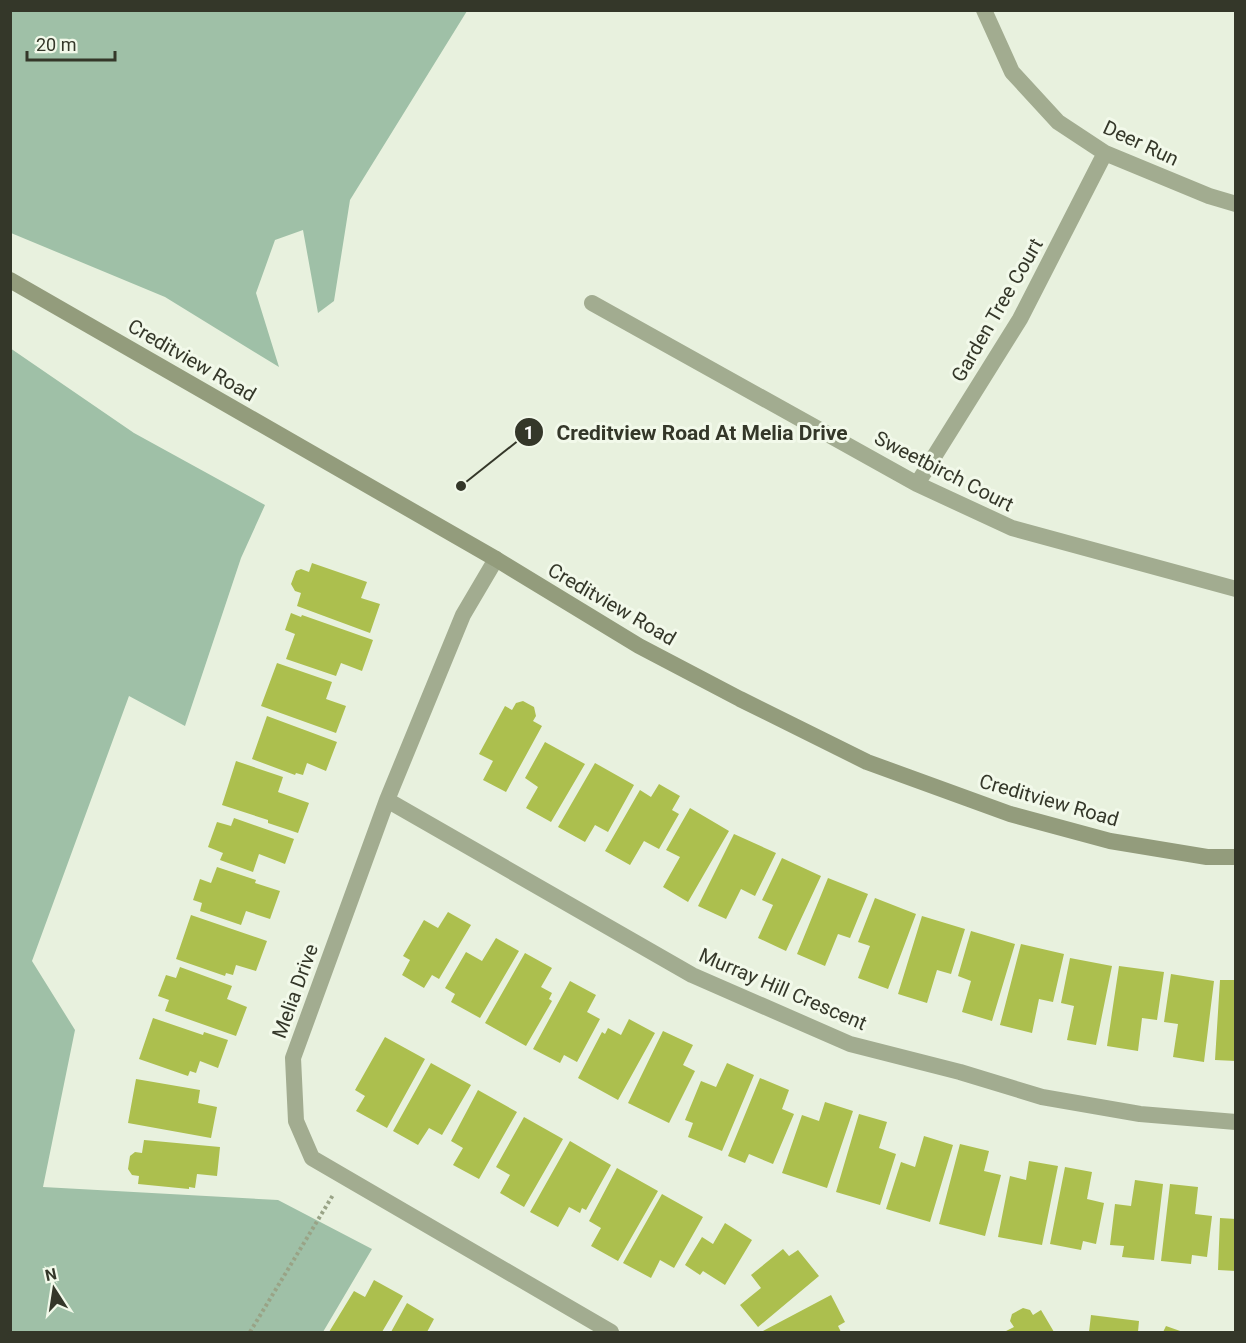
<svg xmlns="http://www.w3.org/2000/svg" width="1246" height="1343" viewBox="0 0 1246 1343" font-family="Roboto,sans-serif">
	<style>
		.green { fill: #9fc0a7 }
		.building { fill: #acbf4e }
		.lines { fill: none; stroke-linecap: round; stroke-linejoin: round }
		.path { stroke: #99a386; stroke-width: 4; stroke-dasharray: 3 3; stroke-linecap: butt }
		.minor { stroke: #a2ac90; stroke-width: 16 }
		.secondary { stroke: #939c7c; stroke-width: 16 }
		.labels { text-anchor: middle; dominant-baseline: central; stroke-width: 6; stroke-linejoin: round; paint-order: stroke }
		.street-label { font-size: 20px; fill: #343729; stroke: #f2f9ea }
		.leader { fill: none; stroke: #343729; stroke-width: 2 }
		.callout-dot { fill: #343729; stroke: #f2f9ea; stroke-width: 2 }
		.mark-label { font-size: 18px; text-anchor: middle; font-weight: bold; fill: #fff }
		.callout-label { font-size: 21px; text-anchor: middle; font-weight: bold; fill: #343729; stroke: #f2f9ea; stroke-width: 6; stroke-linejoin: round; paint-order: stroke }
	</style>
	<rect width="100%" height="100%" fill="#e8f1de"/>
	<!-- green -->
	<path class="green" d="M 10,11 L 11,10 L 467,11 L 350,200 L 334,301 L 318,313 L 303,230 L 275,240 L 256,293 L 279,367 L 165,297 L 11,233 Z
		M 10,348 L 134,433 L 265,505 L 241,558 L 185,726 L 129,696 L 32,961 L 75,1030 L 43,1187 L 278,1200 L 372,1249 L 323,1332 L 11,1332 Z"/>
	<!-- building -->
	<path class="building" d="M 312,563 L 367,582 L 361,598 L 380,604 L 370,633 L 297,606 L 301,593 L 295,591 L 291,584 L 296,571 L 301,569 L 309,572 Z
		M 291,613 L 301,617 L 302,615 L 373,640 L 362,671 L 341,663 L 336,676 L 286,659 L 295,634 L 285,630 Z
		M 277,663 L 332,682 L 326,699 L 346,706 L 336,733 L 261,706 Z
		M 523,701 L 534,707 L 536,716 L 533,721 L 542,726 L 506,792 L 483,780 L 493,761 L 479,754 L 505,706 L 512,710 L 516,703 Z
		M 267,716 L 337,742 L 326,771 L 307,763 L 303,775 L 296,773 L 295,775 L 252,759 Z
		M 545,742 L 585,764 L 551,822 L 526,808 L 538,787 L 525,778 Z
		M 236,761 L 283,777 L 278,792 L 309,803 L 298,833 L 268,823 L 268,820 L 222,805 Z
		M 595,763 L 634,785 L 608,832 L 595,825 L 585,842 L 558,827 Z
		M 659,784 L 680,796 L 672,810 L 679,814 L 659,849 L 644,841 L 630,865 L 605,851 L 640,790 L 651,797 Z
		M 690,808 L 729,831 L 688,902 L 663,887 L 680,857 L 666,850 Z
		M 234,818 L 294,839 L 285,864 L 259,854 L 253,872 L 220,860 L 223,853 L 208,847 L 217,822 L 231,826 Z
		M 734,834 L 776,853 L 755,896 L 741,889 L 726,919 L 698,906 Z
		M 782,858 L 821,876 L 786,951 L 758,938 L 773,905 L 762,900 Z
		M 217,867 L 256,880 L 255,883 L 280,891 L 270,919 L 246,911 L 241,925 L 200,911 L 202,903 L 193,900 L 200,879 L 211,883 Z
		M 828,878 L 868,894 L 850,938 L 838,934 L 825,966 L 797,954 Z
		M 875,898 L 916,914 L 888,989 L 858,978 L 870,946 L 858,942 Z
		M 448,912 L 471,925 L 439,979 L 432,975 L 424,988 L 402,975 L 410,960 L 403,956 L 424,920 L 438,928 Z
		M 191,915 L 267,941 L 256,971 L 236,965 L 233,975 L 226,973 L 225,976 L 176,959 Z
		M 922,916 L 965,929 L 951,974 L 937,970 L 927,1003 L 898,994 Z
		M 971,931 L 1015,944 L 992,1021 L 962,1012 L 971,981 L 958,976 Z
		M 496,938 L 519,951 L 480,1018 L 451,1002 L 455,994 L 445,988 L 466,952 L 482,961 Z
		M 1021,944 L 1064,954 L 1053,1002 L 1039,999 L 1032,1033 L 1000,1025 Z
		M 525,953 L 552,968 L 541,987 L 552,993 L 549,999 L 552,1001 L 526,1046 L 485,1023 Z
		M 1070,958 L 1112,966 L 1096,1045 L 1067,1040 L 1074,1006 L 1061,1003 Z
		M 1119,966 L 1164,972 L 1157,1020 L 1142,1018 L 1138,1051 L 1107,1046 Z
		M 180,967 L 232,986 L 227,999 L 247,1007 L 236,1036 L 165,1011 L 169,1000 L 158,996 L 166,975 L 176,978 Z
		M 1171,974 L 1214,981 L 1204,1062 L 1173,1057 L 1178,1024 L 1164,1022 Z
		M 1220,980 L 1236,980 L 1236,1061 L 1215,1060 Z
		M 570,981 L 596,995 L 587,1012 L 600,1019 L 577,1062 L 564,1055 L 560,1063 L 533,1049 Z
		M 153,1018 L 203,1035 L 204,1032 L 228,1040 L 218,1068 L 200,1061 L 196,1073 L 190,1071 L 188,1076 L 139,1059 Z
		M 629,1019 L 655,1033 L 618,1100 L 578,1078 L 602,1032 L 605,1034 L 608,1028 L 621,1035 Z
		M 663,1031 L 693,1045 L 683,1065 L 695,1071 L 669,1123 L 628,1103 Z
		M 385,1037 L 425,1059 L 387,1128 L 356,1111 L 365,1096 L 355,1090 Z
		M 431,1063 L 471,1085 L 442,1135 L 429,1128 L 418,1145 L 393,1131 Z
		M 727,1063 L 754,1075 L 722,1151 L 688,1137 L 693,1123 L 685,1120 L 701,1081 L 716,1087 Z
		M 760,1078 L 789,1090 L 782,1109 L 794,1114 L 773,1164 L 749,1154 L 745,1163 L 728,1156 Z
		M 136,1079 L 200,1090 L 198,1103 L 217,1107 L 211,1138 L 128,1123 Z
		M 478,1090 L 517,1112 L 479,1179 L 453,1165 L 463,1148 L 451,1141 Z
		M 825,1102 L 853,1111 L 827,1188 L 782,1173 L 802,1115 L 819,1121 Z
		M 859,1114 L 887,1122 L 879,1148 L 896,1154 L 880,1205 L 836,1192 Z
		M 524,1117 L 563,1139 L 524,1207 L 500,1193 L 510,1175 L 496,1167 Z
		M 924,1136 L 953,1145 L 930,1222 L 886,1209 L 901,1162 L 915,1167 Z
		M 144,1140 L 220,1147 L 217,1176 L 197,1174 L 195,1188 L 189,1187 L 189,1189 L 138,1184 L 139,1176 L 132,1175 L 128,1169 L 130,1156 L 135,1152 L 142,1153 Z
		M 570,1141 L 611,1165 L 586,1210 L 582,1208 L 580,1213 L 569,1207 L 558,1227 L 530,1212 Z
		M 960,1144 L 989,1151 L 984,1171 L 1001,1175 L 985,1236 L 939,1224 Z
		M 1029,1161 L 1058,1166 L 1042,1245 L 998,1237 L 1010,1176 L 1026,1180 Z
		M 1065,1167 L 1092,1172 L 1087,1199 L 1104,1203 L 1096,1244 L 1083,1241 L 1081,1250 L 1050,1244 Z
		M 617,1168 L 658,1191 L 618,1261 L 591,1246 L 601,1228 L 589,1221 Z
		M 1135,1180 L 1163,1184 L 1154,1260 L 1122,1257 L 1124,1246 L 1110,1245 L 1115,1204 L 1131,1206 Z
		M 1170,1184 L 1198,1187 L 1195,1214 L 1212,1216 L 1207,1257 L 1192,1255 L 1191,1264 L 1161,1261 Z
		M 662,1194 L 703,1217 L 674,1268 L 660,1260 L 651,1278 L 623,1263 Z
		M 1220,1218 L 1236,1219 L 1236,1271 L 1218,1270 Z
		M 725,1223 L 752,1240 L 725,1285 L 703,1271 L 700,1275 L 685,1265 L 702,1237 L 713,1244 Z
		M 783,1249 L 789,1256 L 798,1250 L 819,1276 L 758,1327 L 740,1305 L 761,1288 L 751,1275 Z
		M 374,1280 L 403,1296 L 382,1332 L 329,1332 L 354,1291 L 365,1297 Z
		M 831,1295 L 845,1322 L 838,1326 L 841,1332 L 761,1332 Z
		M 407,1303 L 434,1319 L 427,1332 L 391,1332 Z
		M 1023,1308 L 1030,1310 L 1033,1315 L 1041,1310 L 1054,1332 L 1004,1332 L 1014,1327 L 1010,1321 L 1012,1314 Z
		M 1091,1315 L 1139,1321 L 1138,1332 L 1089,1332 Z
		M 1166,1326 L 1183,1332 L 1163,1332 Z"/>
	<g class="lines">
		<!-- path -->
		<path class="path" d="M 250,1332 L 333,1195"/>
		<!-- minor -->
		<path class="minor" d="M 984,10 L 1012,72 L 1058,122 L 1105,153 L 1209,196 L 1236,204
			M 592,303 L 917,484 L 1012,528 L 1236,589
			M 917,484 L 1020,319 L 1105,153
			M 496,559 L 463,615 L 387,800 L 293,1058 L 296,1121 L 312,1158 L 611,1332
			M 387,800 L 692,975 L 850,1044 L 960,1072 L 1042,1097 L 1140,1114 L 1236,1122"/>
		<!-- secondary -->
		<path class="secondary" d="M 10,280 L 496,559 L 639,646 L 740,699 L 867,762 L 1010,814 L 1110,841 L 1207,857 L 1236,857"/>
	</g>
	<g class="labels">
		<!-- street labels -->
		<g class="street-label">
			<text transform="translate(1141 143) rotate(25)">Deer Run</text>
			<text transform="translate(997 310) rotate(-60)">Garden Tree Court</text>
			<text transform="translate(192 360) rotate(30)">Creditview Road</text>
			<text transform="translate(944 471) rotate(27)">Sweetbirch Court</text>
			<text transform="translate(612 604) rotate(30)">Creditview Road</text>
			<text transform="translate(1049 800) rotate(16)">Creditview Road</text>
			<text transform="translate(783 989) rotate(23)">Murray Hill Crescent</text>
			<text transform="translate(295 991) rotate(-70)">Melia Drive</text>
		</g>
	</g>
	<!-- callouts -->
	<path class="leader" d="M461 486L529 432"/>
	<g class="callout-dot">
		<circle cx="461" cy="486" r="6"/>
		<circle cx="529" cy="432" r="15"/>
	</g>
	<g class="mark-label">
		<text x="529" y="439">1</text>
	</g>
	<g class="callout-label">
		<text x="702" y="440">Creditview Road At Melia Drive</text>
	</g>
	<!-- border -->
	<rect width="1246" height="1343" fill="none" stroke="#343729" stroke-width="24"/>
	<!-- north arrow -->
	<g transform="translate(54 1289) rotate(348)" stroke="#f2f9ea" stroke-width="4.5" paint-order="stroke">
	<path d="M0-4.5L10 22L0 15L-10 22Z" fill="#343729"/>
	<text y="-9" font-size="16" font-weight="bold" text-anchor="middle" fill="#343729">N</text>
	</g>
	<!-- scale -->
	<path d="M27 51v9h88v-9" fill="none" stroke="#343729" stroke-width="3"/>
	<text x="36" y="51" font-size="18" fill="#343729" stroke="#f2f9ea" stroke-width="4.5" paint-order="stroke">20 m</text>
</svg>
